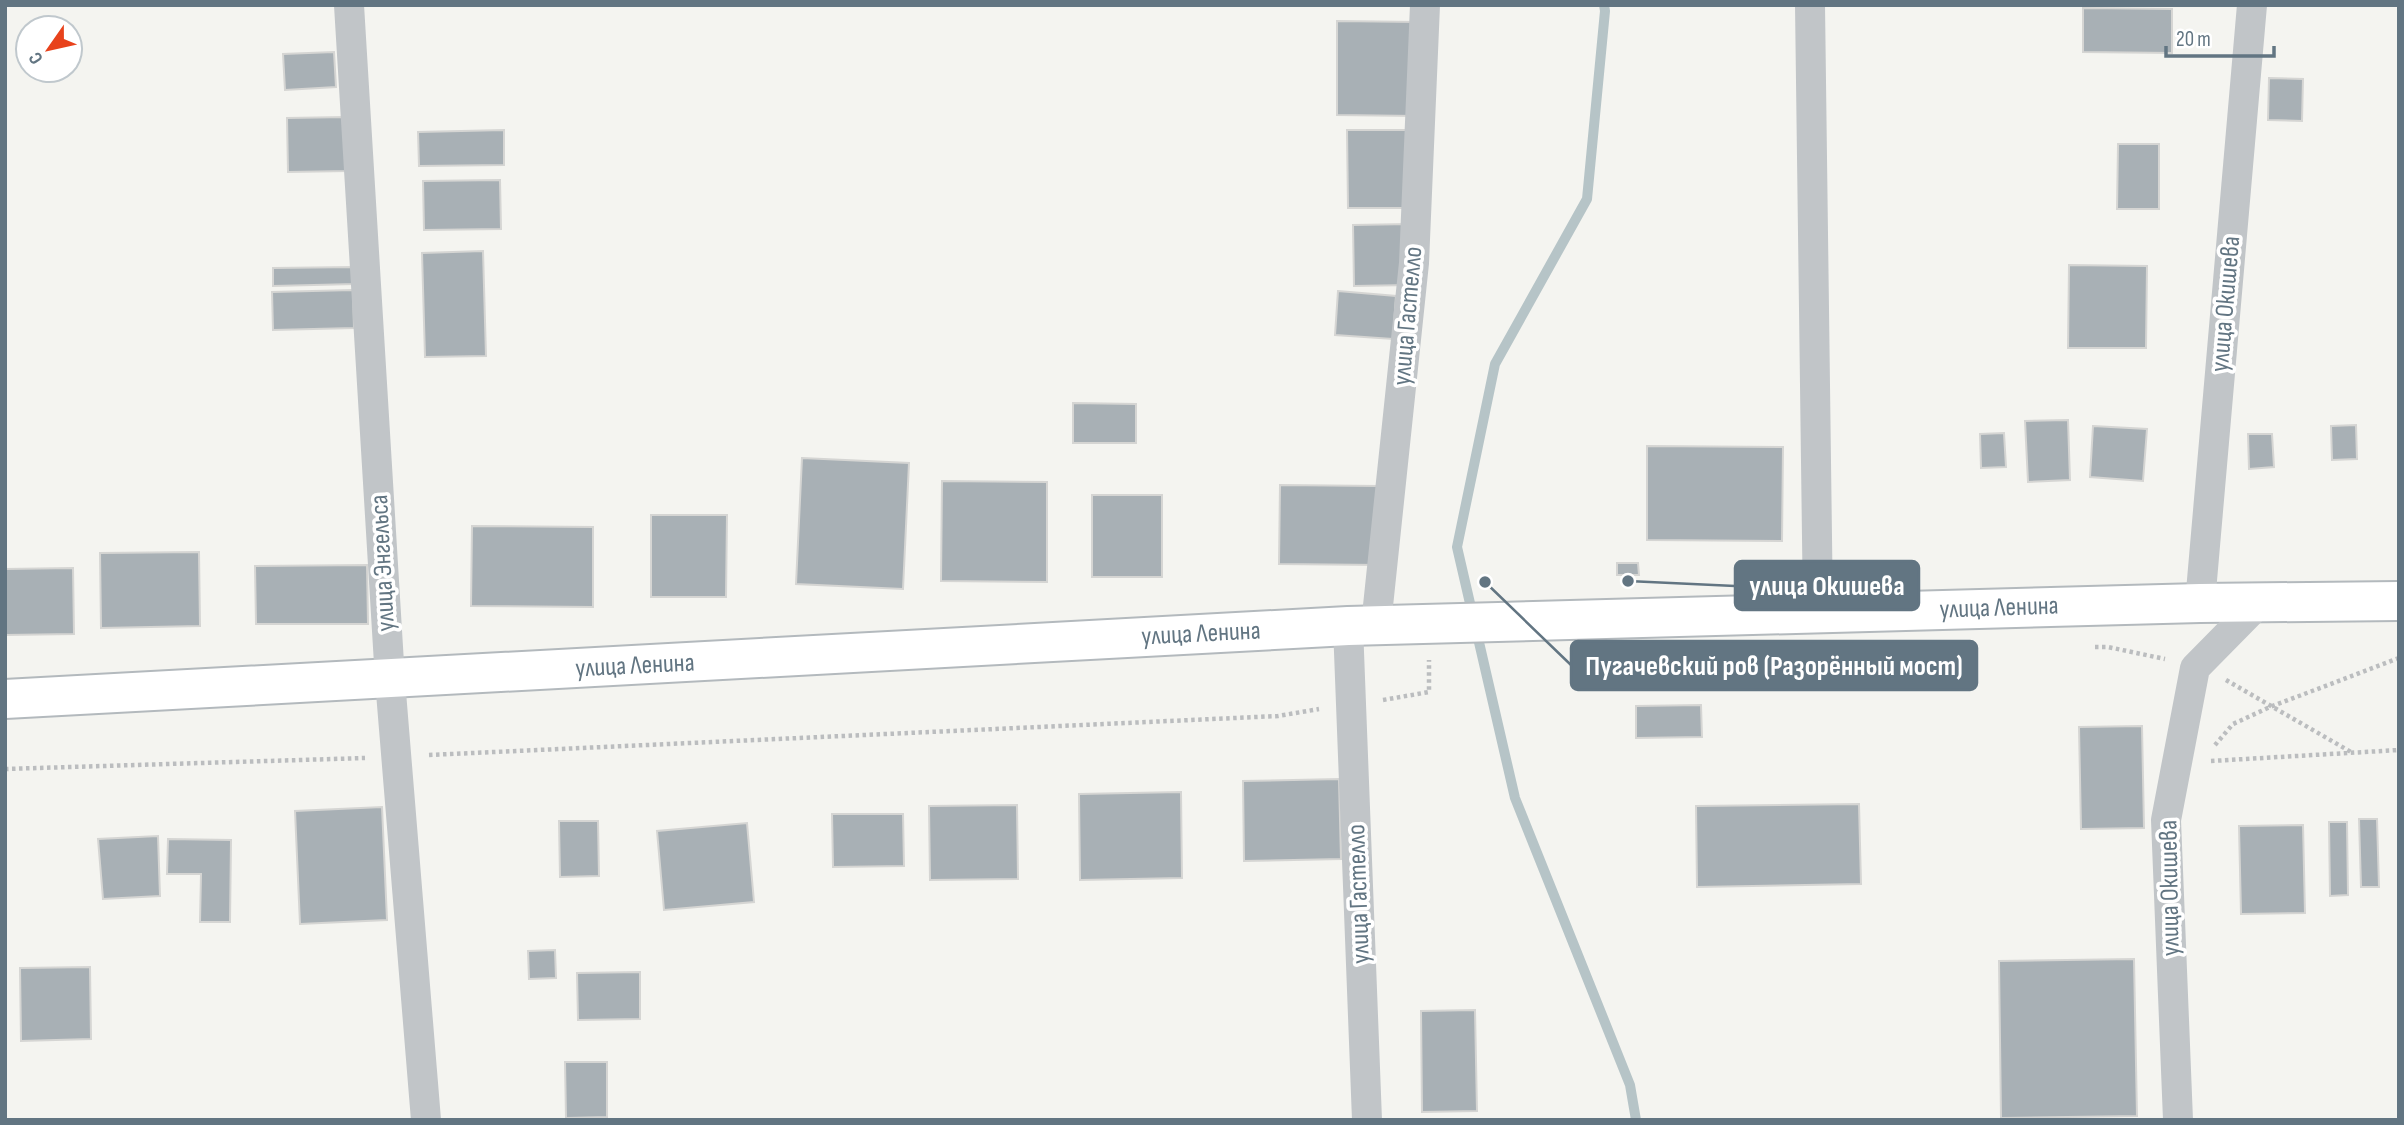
<svg xmlns="http://www.w3.org/2000/svg" width="2404" height="1125" viewBox="0 0 2404 1125" font-family="'Sofia Sans Condensed',sans-serif">
	<style>
		.lines { fill: none; stroke-linecap: round; stroke-linejoin: round }
		.stream { stroke: #b6c4c7; stroke-width: 10 }
		.building { fill: #a8b0b5; stroke: #d5d5d3; stroke-width: 2 }
		.secondary-casing { stroke: #b3b9bd; stroke-width: 42 }
		.path { stroke: #bbbdbf; stroke-width: 4.5; stroke-dasharray: 3.5 3.5; stroke-linecap: butt }
		.minor { stroke: #c1c5c8; stroke-width: 30 }
		.secondary { stroke: #fff; stroke-width: 38 }
		.labels { text-anchor: middle; dominant-baseline: central; stroke-width: 7; stroke-linejoin: round; paint-order: stroke }
		.street-label { font-size: 26px; fill: #627582; stroke: #fff }
		.leader { fill: none; stroke: #627582; stroke-width: 2.5 }
		.callout-dot { fill: #627582; stroke: #fff; stroke-width: 2.5 }
		.callout { fill: #627582; stroke: #627582; stroke-width: 2.5 }
		.callout-label { font-size: 28px; text-anchor: middle; font-weight: bold; fill: #fff }
	</style>
	<rect width="100%" height="100%" fill="#f4f4f0"/>
	<g class="lines">
		<!-- stream -->
		<path class="stream" d="M 1604,5 L 1605,11 L 1587,199 L 1495,364 L 1457,547 L 1515,798 L 1630,1085 L 1636,1120"/>
	</g>
	<!-- building -->
	<path class="building" d="M 2083,8 L 2172,9 L 2172,53 L 2083,52 Z
		M 1337,21 L 1418,22 L 1417,116 L 1337,115 Z
		M 334,52 L 336,87 L 285,90 L 283,54 Z
		M 2269,78 L 2303,79 L 2302,121 L 2268,120 Z
		M 346,117 L 348,171 L 288,172 L 287,118 Z
		M 504,130 L 504,165 L 419,166 L 418,132 Z
		M 1347,130 L 1409,130 L 1409,208 L 1348,208 Z
		M 2118,144 L 2159,144 L 2159,209 L 2117,209 Z
		M 500,180 L 501,229 L 424,230 L 423,181 Z
		M 1409,224 L 1410,285 L 1354,286 L 1353,225 Z
		M 483,251 L 486,356 L 425,357 L 422,253 Z
		M 2069,265 L 2147,266 L 2146,348 L 2068,348 Z
		M 355,267 L 355,284 L 273,286 L 273,268 Z
		M 353,290 L 354,328 L 273,330 L 272,292 Z
		M 1338,291 L 1396,296 L 1393,339 L 1335,335 Z
		M 1073,403 L 1136,404 L 1136,443 L 1073,443 Z
		M 2068,420 L 2070,480 L 2028,482 L 2025,421 Z
		M 2356,425 L 2357,459 L 2332,460 L 2331,426 Z
		M 2093,426 L 2147,429 L 2143,481 L 2090,477 Z
		M 2004,433 L 2006,467 L 1981,468 L 1980,434 Z
		M 2248,434 L 2272,434 L 2274,467 L 2249,469 Z
		M 1647,446 L 1783,447 L 1782,541 L 1647,540 Z
		M 802,458 L 909,463 L 903,589 L 796,584 Z
		M 942,481 L 1047,482 L 1047,582 L 941,581 Z
		M 1280,485 L 1379,486 L 1379,565 L 1279,564 Z
		M 1092,495 L 1162,495 L 1162,577 L 1092,577 Z
		M 651,515 L 727,515 L 726,597 L 651,597 Z
		M 472,526 L 593,527 L 593,607 L 471,606 Z
		M 199,552 L 200,626 L 101,628 L 100,553 Z
		M 1617,563 L 1638,563 L 1639,575 L 1617,575 Z
		M 367,565 L 368,624 L 256,624 L 255,566 Z
		M 73,568 L 74,634 L 5,635 L 5,569 Z
		M 1701,705 L 1702,737 L 1636,738 L 1636,706 Z
		M 2142,726 L 2144,828 L 2081,829 L 2079,727 Z
		M 1339,779 L 1341,859 L 1244,861 L 1243,781 Z
		M 1181,792 L 1182,878 L 1080,880 L 1079,794 Z
		M 1859,804 L 1861,884 L 1697,887 L 1696,806 Z
		M 1017,805 L 1018,879 L 930,880 L 929,806 Z
		M 382,807 L 387,920 L 300,924 L 295,811 Z
		M 832,814 L 903,814 L 904,866 L 833,867 Z
		M 2359,819 L 2377,819 L 2379,887 L 2361,887 Z
		M 559,821 L 598,821 L 599,876 L 560,877 Z
		M 2329,822 L 2347,822 L 2348,895 L 2330,896 Z
		M 747,823 L 754,902 L 664,910 L 657,831 Z
		M 2303,825 L 2305,913 L 2241,914 L 2239,826 Z
		M 158,836 L 160,896 L 103,899 L 98,839 Z
		M 168,839 L 231,840 L 230,922 L 200,922 L 201,874 L 167,874 Z
		M 555,950 L 556,978 L 529,979 L 528,951 Z
		M 2134,959 L 2137,1116 L 2001,1118 L 1999,961 Z
		M 90,967 L 91,1039 L 21,1041 L 20,968 Z
		M 640,972 L 640,1019 L 578,1020 L 577,973 Z
		M 1475,1010 L 1477,1111 L 1422,1112 L 1421,1011 Z
		M 565,1062 L 607,1062 L 607,1117 L 566,1118 Z"/>
	<g class="lines">
		<defs>
			<path id="secondary" d="M 5,699 L 1348,626 L 2200,603 L 2399,601"/>
		</defs>
		<!-- secondary casing -->
		<use href="#secondary" class="secondary-casing"/>
		<!-- path -->
		<path class="path" d="M 2095,647 L 2108,647 L 2165,659
			M 2226,680 L 2351,752
			M 1383,700 L 1429,692 L 1429,660
			M 2215,745 L 2233,724 L 2270,707 L 2399,658
			M 429,755 L 1278,716 L 1319,709
			M 2211,761 L 2399,750
			M 5,769 L 365,758"/>
		<!-- minor -->
		<path class="minor" d="M 349,5 L 390,680 L 426,1120
			M 1810,5 L 1818,613
			M 2200,603 L 2252,5
			M 1376,625 L 1414,263 L 1425,5
			M 1348,626 L 1367,1120
			M 2178,1120 L 2166,820 L 2195,668 L 2260,602"/>
		<!-- secondary -->
		<use href="#secondary" class="secondary"/>
	</g>
	<g class="labels">
		<!-- street labels -->
		<g class="street-label">
			<text transform="translate(2226 304) rotate(-85)">улица Окишева</text>
			<text transform="translate(1408 316) rotate(-85)">улица Гастелло</text>
			<text transform="translate(383 563) rotate(-93)">улица Энгельса</text>
			<text transform="translate(1999 608) rotate(-2)">улица Ленина</text>
			<text transform="translate(1201 634) rotate(-3)">улица Ленина</text>
			<text transform="translate(635 666) rotate(-3)">улица Ленина</text>
			<text transform="translate(2170 888) rotate(-91)">улица Окишева</text>
			<text transform="translate(1359 894) rotate(-92)">улица Гастелло</text>
		</g>
	</g>
	<!-- callouts -->
	<path class="leader" d="M1628 581L1735 586M1485 582L1571 665"/>
	<g class="callout-dot">
		<circle cx="1628" cy="581" r="7"/>
		<circle cx="1485" cy="582" r="7"/>
	</g>
	<g class="callout">
		<rect x="1735" y="561" width="184" height="49" rx="7"/>
		<rect x="1571" y="641" width="406" height="49" rx="7"/>
	</g>
	<g class="callout-label">
		<text x="1827" y="595">улица Окишева</text>
		<text x="1774" y="675">Пугачевский ров (Разорённый мост)</text>
	</g>
	<!-- border -->
	<rect width="2404" height="1125" fill="none" stroke="#627582" stroke-width="14"/>
	<!-- north arrow -->
	<g transform="translate(49 49) rotate(236)"><circle r="33" fill="#ffffff" stroke="#c0c8cd" stroke-width="2"/>
	<path d="M0-5L12 26L0 18L-12 26Z" fill="#e8421c"/>
	<text y="-10" font-size="19" font-weight="bold" text-anchor="middle" fill="#627582">С</text>
	</g>
	<!-- scale -->
	<path d="M2166 46v10h108v-10" fill="none" stroke="#627582" stroke-width="3.5"/>
	<text x="2176" y="46" font-size="21" fill="#627582" stroke="#ffffff" stroke-width="5" paint-order="stroke">20 m</text>
</svg>
